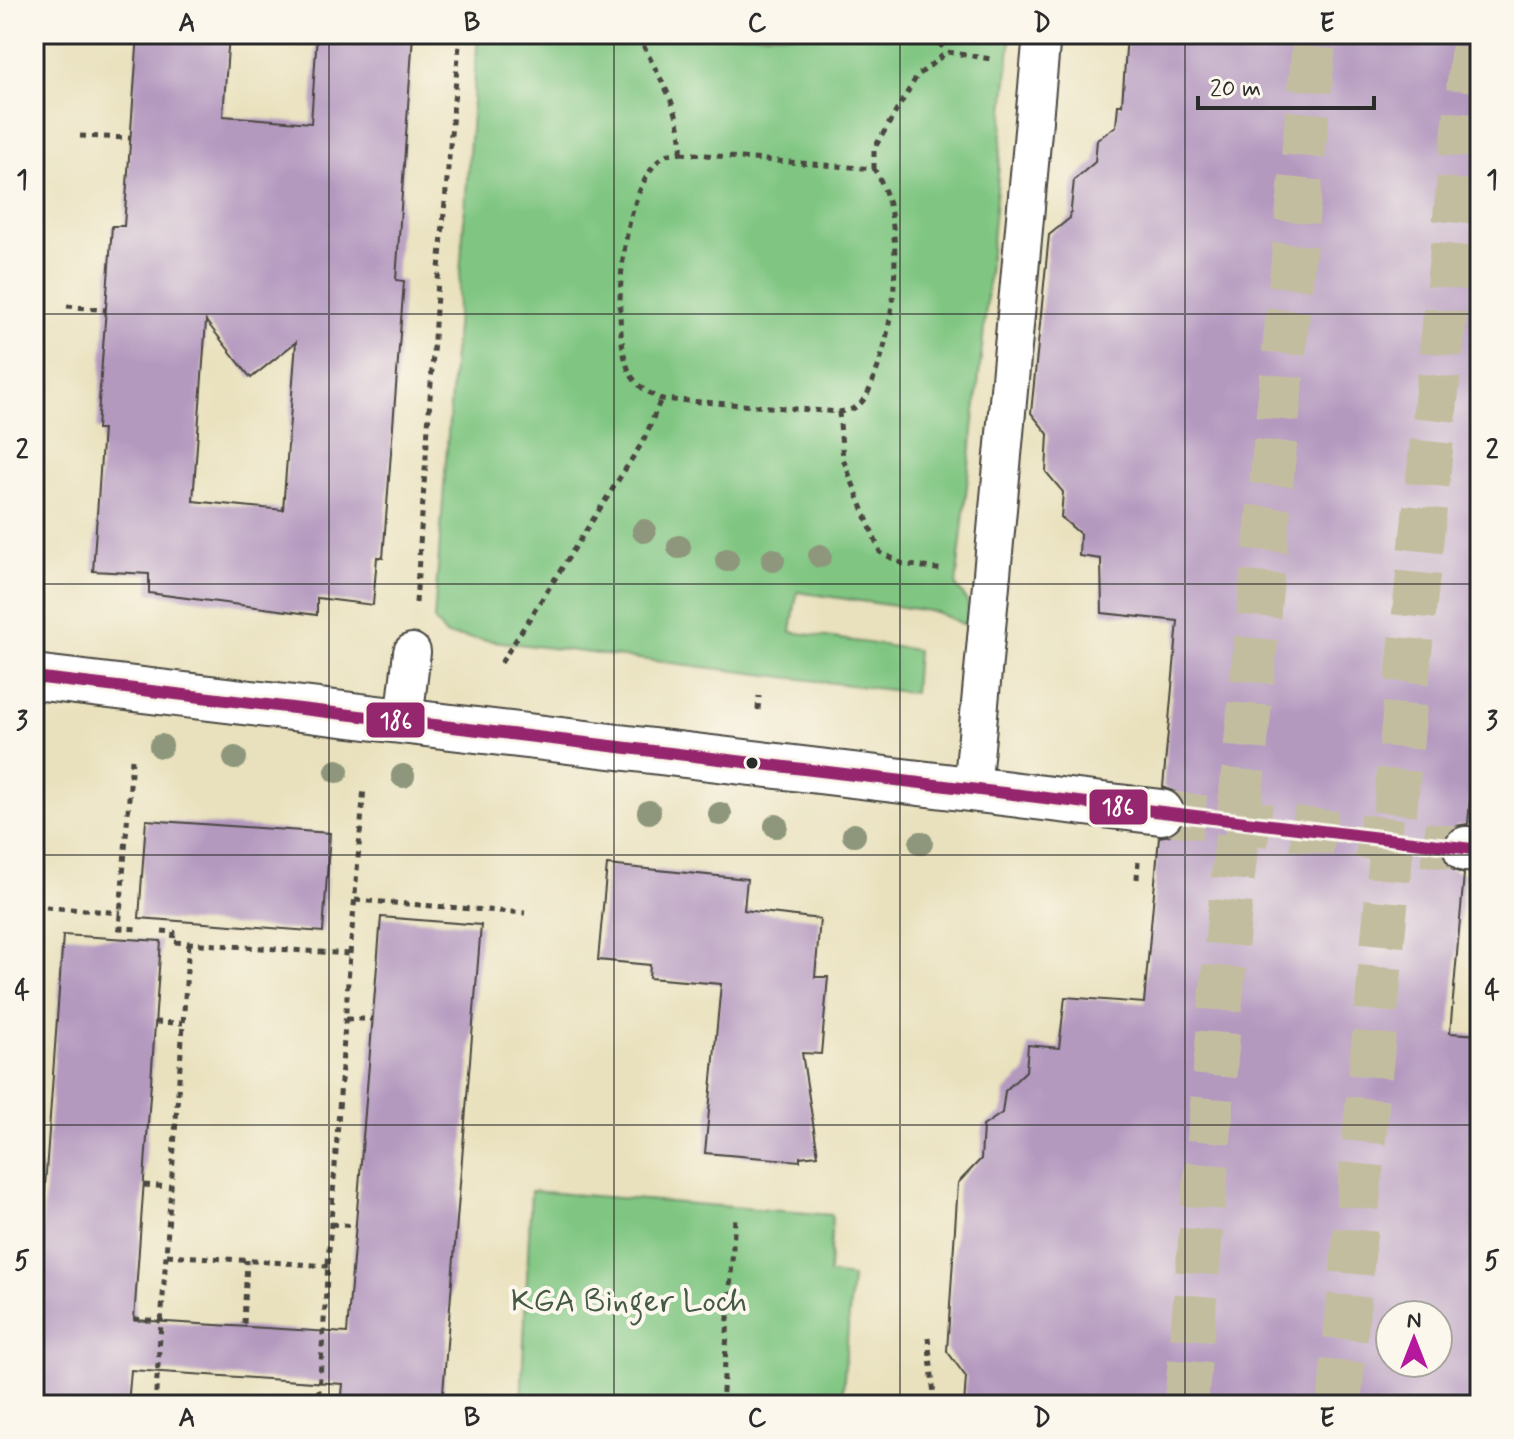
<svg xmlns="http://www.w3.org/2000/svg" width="1514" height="1439" viewBox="0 0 1514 1439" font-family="Mynerve,sans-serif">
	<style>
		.green { fill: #80c682; stroke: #567856; stroke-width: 2 }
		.building { fill: #b499bf; fill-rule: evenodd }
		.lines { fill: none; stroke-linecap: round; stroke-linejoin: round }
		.secondary-tunnel { stroke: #c3bda0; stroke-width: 44; stroke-dasharray: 44 22; stroke-linecap: butt }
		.highway-tunnel { stroke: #c3bda0; stroke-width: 44; stroke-dasharray: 44 22; stroke-linecap: butt }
		.lane-casing { stroke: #484641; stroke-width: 40 }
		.secondary-casing { stroke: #484641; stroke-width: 48 }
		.path { stroke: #484641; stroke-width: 5; stroke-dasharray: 6 6; stroke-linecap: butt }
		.lane { stroke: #fff; stroke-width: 36 }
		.secondary { stroke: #fff; stroke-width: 44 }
		.bus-1-casing { stroke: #fbf7ec; stroke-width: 18 }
		.bus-1 { stroke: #95276e; stroke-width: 12 }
		.tree { fill: #8e977b }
		.grid { fill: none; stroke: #2b2b2b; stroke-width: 2; stroke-opacity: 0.55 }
		.bus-dot { fill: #2b2b2b; stroke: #fbf7ec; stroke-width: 3 }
		.labels { text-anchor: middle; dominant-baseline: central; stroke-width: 8; stroke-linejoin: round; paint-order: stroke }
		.park-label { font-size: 32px; fill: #445a45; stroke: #fbf7ec }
		.line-badge { stroke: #fbf7ec; stroke-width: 3 }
		.badge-label { font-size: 22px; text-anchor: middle; font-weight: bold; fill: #fff }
		.neatline { fill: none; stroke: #2b2b2b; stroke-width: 3 }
		.grid-label { font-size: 26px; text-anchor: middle; font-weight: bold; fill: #2b2b2b }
	</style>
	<rect width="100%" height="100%" fill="#fbf7ec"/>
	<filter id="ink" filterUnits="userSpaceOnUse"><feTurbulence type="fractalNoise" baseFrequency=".0125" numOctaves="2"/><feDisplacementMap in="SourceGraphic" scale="16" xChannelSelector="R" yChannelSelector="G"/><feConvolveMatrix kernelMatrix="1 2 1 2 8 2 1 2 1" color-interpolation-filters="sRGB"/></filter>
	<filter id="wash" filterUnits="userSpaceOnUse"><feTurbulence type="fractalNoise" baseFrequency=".006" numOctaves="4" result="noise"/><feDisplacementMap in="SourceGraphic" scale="32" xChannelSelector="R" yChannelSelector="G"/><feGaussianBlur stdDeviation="1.8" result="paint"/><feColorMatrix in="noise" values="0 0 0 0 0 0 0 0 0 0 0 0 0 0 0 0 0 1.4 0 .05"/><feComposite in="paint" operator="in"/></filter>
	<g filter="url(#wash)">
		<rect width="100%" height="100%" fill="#e9e1bd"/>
		<!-- green -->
		<path class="green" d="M 478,34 L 1011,34 L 983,339 L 956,586 C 968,599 972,608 965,625 L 936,612 L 797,592 L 791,632 L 917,650 L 914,693 L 446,635 L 434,620 Z
			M 531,1191 L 832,1215 L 829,1274 L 852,1277 L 842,1405 L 521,1405 Z"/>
		<g id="blocks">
			<!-- building -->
			<path class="building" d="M 138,34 L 229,34 L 223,116 L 311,123 L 317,34 L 413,34 L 396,280 L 404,281 L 383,558 L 377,557 L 373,605 L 317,598 L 317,615 L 149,593 L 149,574 L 93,571 L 103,429 L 97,429 L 112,226 L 124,226 ZM 206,321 L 251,378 L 296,342 L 283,510 L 193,501 Z
				M 1127,34 L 1480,34 L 1480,683 L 1468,824 L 1456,826 L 1446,834 L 1441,848 L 1443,859 L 1451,869 L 1464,874 L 1450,1033 L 1480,1035 L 1480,1405 L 964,1405 L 966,1377 L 947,1351 L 958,1183 L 981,1159 L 983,1126 L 1002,1113 L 1005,1091 L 1026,1071 L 1028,1045 L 1059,1048 L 1065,997 L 1144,1003 L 1159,837 L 1170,835 L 1180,828 L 1186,816 L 1184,802 L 1175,792 L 1163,787 L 1178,621 L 1102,613 L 1101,559 L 1079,556 L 1080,534 L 1061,517 L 1063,492 L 1046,472 L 1048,434 L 1031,413 L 1049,235 L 1070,218 L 1074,180 L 1095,162 L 1097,140 L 1116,126 L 1118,105 L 1122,105 ZM 1390,1315 L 1438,1315 L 1438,1363 L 1390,1363 Z
				M 146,820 L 330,833 L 323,932 L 139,918 Z
				M 607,865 L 747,879 L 744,910 L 820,919 L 815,977 L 828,977 L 821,1054 L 802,1053 L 818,1155 L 800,1157 L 800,1161 L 705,1153 L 721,984 L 649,978 L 650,965 L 598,960 Z
				M 381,917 L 481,925 L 442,1405 L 341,1405 L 343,1384 L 131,1370 L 128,1405 L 34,1405 L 34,1340 L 63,935 L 161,941 L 134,1320 L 347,1333 Z"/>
		</g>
	</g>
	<g filter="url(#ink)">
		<use href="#blocks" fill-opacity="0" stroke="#484641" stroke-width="2"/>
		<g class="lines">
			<!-- secondary-tunnel -->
			<path class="secondary-tunnel" d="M 1161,812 L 1466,849"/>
			<!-- highway-tunnel -->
			<path class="highway-tunnel" d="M 1186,1405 L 1221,1000 L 1315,34
				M 1339,1405 L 1410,652 L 1474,34"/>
			<defs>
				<path id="lane" d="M 404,721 L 412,652
					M 972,790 L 1042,34"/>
				<path id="secondary" d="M 34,677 L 1161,812
					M 1466,849 L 1480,850"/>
			</defs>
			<!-- lane casing -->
			<use href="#lane" class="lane-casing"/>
			<!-- secondary casing -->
			<use href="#secondary" class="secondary-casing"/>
			<!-- path -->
			<path class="path" d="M 645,34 L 643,45 C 660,79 684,114 681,153
				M 931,34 L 947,52
				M 80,136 L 130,138
				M 681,153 L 874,169 C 907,217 896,323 875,375 C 871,386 867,400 856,407 C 852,410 844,411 839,412 L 661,399 C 648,393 635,385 629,371 C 610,326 621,187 663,157 C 668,153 674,154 681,153 Z
				M 874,169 L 874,149 L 917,76 L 947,52 L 991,59
				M 67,306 L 106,310
				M 839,412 L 843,459 L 880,552 L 903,564 L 944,570
				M 416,603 L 438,280 L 460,34
				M 501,663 L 644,440 L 661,399
				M 758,710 L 759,696
				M 132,759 L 119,928 L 138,929
				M 1137,879 L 1138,862
				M 355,900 L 525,913
				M 34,906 L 121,913
				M 162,931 L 174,932 L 173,942 L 350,954 L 318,1405
				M 350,954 L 364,787
				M 346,1019 L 373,1019
				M 155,1022 L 183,1023
				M 144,1185 L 171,1187
				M 331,1224 L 356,1226
				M 167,1255 L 328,1266
				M 134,1319 L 161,1321
				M 244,1324 L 247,1260
				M 928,1337 L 935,1405
				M 155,1405 L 189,943
				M 722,1405 L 735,1218"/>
			<!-- lane -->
			<use href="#lane" class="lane"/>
			<!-- secondary -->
			<use href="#secondary" class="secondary"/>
			<defs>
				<path id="bus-1" d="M 34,677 L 1480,850"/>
			</defs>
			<!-- bus-1 casing -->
			<use href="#bus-1" class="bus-1-casing"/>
			<!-- bus-1 -->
			<use href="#bus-1" class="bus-1"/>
		</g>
		<!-- trees -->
		<g class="tree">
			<circle cx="644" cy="531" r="12"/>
			<circle cx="679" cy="547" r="12"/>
			<circle cx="820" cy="556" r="12"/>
			<circle cx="727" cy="560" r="12"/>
			<circle cx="773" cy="560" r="12"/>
			<circle cx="161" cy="746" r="12"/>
			<circle cx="235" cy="758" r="12"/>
			<circle cx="337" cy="771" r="12"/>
			<circle cx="403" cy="776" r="12"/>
			<circle cx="649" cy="812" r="12"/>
			<circle cx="720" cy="814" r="12"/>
			<circle cx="776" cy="826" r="12"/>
			<circle cx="854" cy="835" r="12"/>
			<circle cx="921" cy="843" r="12"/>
		</g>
	</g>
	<!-- grid -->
	<path class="grid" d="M 329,34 L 329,1405M 614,34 L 614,1405M 900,34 L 900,1405M 1185,34 L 1185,1405M 34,314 L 1480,314M 34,584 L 1480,584M 34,855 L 1480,855M 34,1125 L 1480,1125"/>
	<!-- markers -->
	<circle class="bus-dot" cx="752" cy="763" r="7"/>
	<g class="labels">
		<!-- park labels -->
		<g class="park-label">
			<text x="629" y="1302">KGA Binger Loch</text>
		</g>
	</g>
	<g class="line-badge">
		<rect x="365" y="701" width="61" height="38" rx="8" fill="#95276e"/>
		<rect x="1088" y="788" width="61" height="38" rx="8" fill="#95276e"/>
	</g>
	<g class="badge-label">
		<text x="396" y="728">186</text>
		<text x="1118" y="814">186</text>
	</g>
	<!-- margin -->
	<rect width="1514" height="1439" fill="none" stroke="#fbf7ec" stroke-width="88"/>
	<!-- north arrow -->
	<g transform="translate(1414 1339)"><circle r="38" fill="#fbf7ec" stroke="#a8a59f" stroke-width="2"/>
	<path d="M0-6L14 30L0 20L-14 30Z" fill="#b5179e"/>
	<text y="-12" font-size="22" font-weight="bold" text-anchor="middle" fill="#2b2b2b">N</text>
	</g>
	<!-- scale -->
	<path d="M1198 96v12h176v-12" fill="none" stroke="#2b2b2b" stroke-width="4"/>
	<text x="1210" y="96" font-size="24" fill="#2b2b2b" stroke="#fbf7ec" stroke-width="6" paint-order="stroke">20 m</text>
	<rect x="44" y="44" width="1426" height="1351" class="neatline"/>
	<g class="grid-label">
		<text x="187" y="31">A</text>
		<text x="472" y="31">B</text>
		<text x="757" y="31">C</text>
		<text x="1042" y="31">D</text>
		<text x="1327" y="31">E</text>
		<text x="22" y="188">1</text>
		<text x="1492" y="188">1</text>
		<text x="22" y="458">2</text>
		<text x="1492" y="458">2</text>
		<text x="22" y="729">3</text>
		<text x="1492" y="729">3</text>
		<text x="22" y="999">4</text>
		<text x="1492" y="999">4</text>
		<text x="22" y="1269">5</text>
		<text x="1492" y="1269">5</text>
		<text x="187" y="1426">A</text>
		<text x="472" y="1426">B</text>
		<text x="757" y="1426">C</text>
		<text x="1042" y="1426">D</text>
		<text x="1327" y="1426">E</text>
	</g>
</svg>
